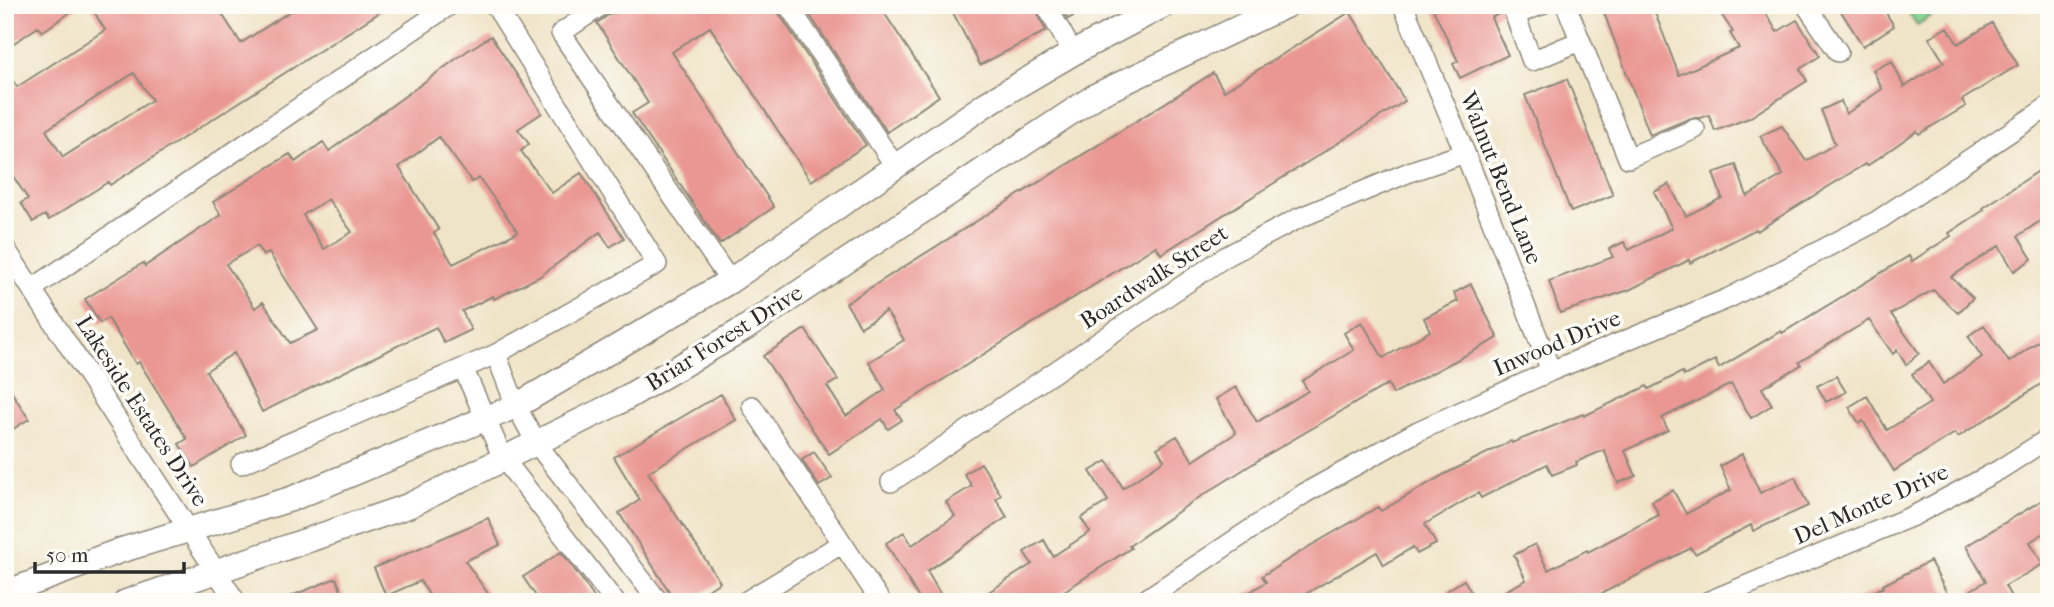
<svg xmlns="http://www.w3.org/2000/svg" width="2054" height="607" viewBox="0 0 2054 607" font-family="'IM FELL French Canon',serif">
	<style>
		.green { fill: #87d594; stroke: #598060; stroke-width: 2 }
		.building { fill: #ea9793; fill-rule: evenodd }
		.lines { fill: none; stroke-linecap: round; stroke-linejoin: round }
		.minor-casing { stroke: #8e887a; stroke-width: 22 }
		.major-casing { stroke: #8e887a; stroke-width: 27 }
		.minor { stroke: #fff; stroke-width: 19 }
		.major { stroke: #fff; stroke-width: 24 }
		.labels { text-anchor: middle; dominant-baseline: central; stroke-width: 7; stroke-linejoin: round; paint-order: stroke }
		.street-label { font-size: 23px; fill: #2b2b2b; stroke: #fdfcf7 }
	</style>
	<rect width="100%" height="100%" fill="#fdfcf7"/>
	<filter id="ink" filterUnits="userSpaceOnUse"><feTurbulence type="fractalNoise" baseFrequency=".0143" numOctaves="2"/><feDisplacementMap in="SourceGraphic" scale="14" xChannelSelector="R" yChannelSelector="G"/><feConvolveMatrix kernelMatrix="1 2 1 2 8 2 1 2 1" color-interpolation-filters="sRGB"/></filter>
	<filter id="wash" filterUnits="userSpaceOnUse"><feTurbulence type="fractalNoise" baseFrequency=".00686" numOctaves="4" result="noise"/><feDisplacementMap in="SourceGraphic" scale="28" xChannelSelector="R" yChannelSelector="G"/><feGaussianBlur stdDeviation="1.57" result="paint"/><feColorMatrix in="noise" values="0 0 0 0 0 0 0 0 0 0 0 0 0 0 0 0 0 1.4 0 .05"/><feComposite in="paint" operator="in"/></filter>
	<g filter="url(#wash)">
		<rect width="100%" height="100%" fill="#f0e4c8"/>
		<!-- green -->
		<path class="green" d="M 1904,5 L 1947,5 L 1917,25 Z"/>
		<g id="blocks">
			<!-- building -->
			<path class="building" d="M 5,5 L 81,5 L 42,32 L 38,27 L 5,49 Z
				M 90,5 L 216,5 L 241,43 L 300,5 L 391,5 L 110,185 L 108,182 L 49,220 L 45,215 L 33,222 L 21,203 L 28,199 L 5,164 L 5,70 L 17,87 L 105,30 ZM 134,73 L 152,100 L 63,157 L 46,130 Z
				M 623,5 L 776,5 L 778,12 L 866,145 L 811,181 L 710,27 L 672,52 L 774,207 L 720,244 L 632,113 L 648,103 L 597,23 Z
				M 803,5 L 879,5 L 939,96 L 887,132 Z
				M 949,5 L 1034,5 L 1046,31 L 980,65 Z
				M 1060,5 L 1094,5 L 1068,19 Z
				M 1431,5 L 1508,5 L 1504,11 L 1491,18 L 1508,55 L 1460,78 L 1453,64 L 1458,61 Z
				M 1601,5 L 1652,5 L 1679,75 L 1739,48 L 1730,33 L 1733,32 L 1715,5 L 1761,5 L 1777,32 L 1797,20 L 1820,56 L 1800,69 L 1807,81 L 1749,118 L 1715,131 L 1709,115 L 1701,118 L 1691,118 L 1650,135 Z
				M 1837,5 L 1881,5 L 1894,26 L 1863,46 Z
				M 1350,12 L 1405,101 L 1161,254 L 1156,246 L 895,410 L 902,420 L 888,429 L 882,419 L 829,454 L 763,356 L 805,329 L 838,380 L 827,386 L 846,416 L 885,390 L 869,362 L 904,340 L 886,311 L 861,327 L 846,303 L 1213,73 L 1224,91 Z
				M 1992,23 L 2018,65 L 1962,100 L 1966,106 L 1919,134 L 1917,131 L 1867,166 L 1865,164 L 1757,231 L 1756,229 L 1690,263 L 1689,260 L 1629,290 L 1560,313 L 1549,281 L 1613,257 L 1609,249 L 1624,242 L 1629,250 L 1672,228 L 1654,192 L 1669,184 L 1686,216 L 1722,198 L 1713,173 L 1736,165 L 1747,196 L 1783,175 L 1760,136 L 1782,126 L 1806,161 L 1835,144 L 1821,110 L 1841,101 L 1846,114 L 1882,89 L 1873,70 L 1892,61 L 1904,87 L 1944,62 L 1929,38 L 1947,27 L 1958,44 Z
				M 491,36 L 542,113 L 518,129 L 529,144 L 521,151 L 552,193 L 581,173 L 624,238 L 610,247 L 600,232 L 539,277 L 494,299 L 493,296 L 462,311 L 471,330 L 444,343 L 436,327 L 262,412 L 234,353 L 206,371 L 246,435 L 194,467 L 179,444 L 187,439 L 139,362 L 136,364 L 108,318 L 100,323 L 85,299 L 143,263 L 145,266 L 221,215 L 213,202 L 290,154 L 295,162 L 323,142 L 329,151 L 467,51 ZM 439,137 L 472,182 L 479,178 L 518,232 L 453,264 L 434,233 L 439,230 L 399,167 ZM 328,199 L 352,232 L 324,249 L 303,215 ZM 257,246 L 263,256 L 269,253 L 318,330 L 290,343 L 263,302 L 255,308 L 226,264 Z
				M 1567,79 L 1613,195 L 1571,212 L 1525,95 Z
				M 2049,164 L 2049,215 L 2018,236 L 2032,259 L 2014,271 L 1999,246 L 1951,277 L 1973,298 L 1958,313 L 1933,290 L 1891,314 L 1919,353 L 1906,365 L 1897,350 L 1893,354 L 1869,320 L 1799,362 L 1801,365 L 1762,388 L 1772,405 L 1751,418 L 1731,384 L 1662,418 L 1668,430 L 1625,451 L 1636,476 L 1618,483 L 1604,450 L 1576,462 L 1577,465 L 1552,475 L 1547,464 L 1481,498 L 1478,493 L 1425,524 L 1436,544 L 1417,554 L 1413,547 L 1384,565 L 1377,552 L 1292,602 L 1234,602 L 1266,582 L 1262,576 L 1310,546 L 1378,507 L 1381,511 L 1445,474 L 1511,441 L 1512,443 L 1583,414 L 1584,416 L 1647,386 L 1649,389 L 1682,372 L 1684,376 L 1715,360 L 1719,368 L 1781,331 L 1782,333 L 1909,256 L 1912,261 L 1951,236 L 1949,233 L 1984,210 L 1983,208 Z
				M 1471,284 L 1498,338 L 1393,394 L 1388,384 L 1265,456 L 1189,504 L 1129,546 L 1131,548 L 1047,602 L 973,602 L 1032,564 L 1024,552 L 1044,540 L 1053,556 L 1090,532 L 1081,518 L 1108,501 L 1090,471 L 1107,461 L 1123,488 L 1164,460 L 1157,448 L 1177,436 L 1193,461 L 1236,433 L 1216,399 L 1236,387 L 1257,422 L 1308,391 L 1302,381 L 1354,350 L 1344,333 L 1362,322 L 1383,358 L 1430,331 L 1424,318 L 1458,301 L 1454,293 Z
				M 1984,325 L 2009,362 L 2049,334 L 2049,379 L 1958,437 L 1955,433 L 1894,471 L 1863,421 L 1859,423 L 1849,407 L 1867,396 L 1887,430 L 1930,403 L 1912,374 L 1929,362 L 1943,384 L 1982,357 L 1968,336 Z
				M 1836,376 L 1846,392 L 1826,402 L 1817,386 Z
				M 5,382 L 29,419 L 5,434 Z
				M 721,394 L 736,420 L 648,472 L 720,582 L 690,602 L 676,602 L 619,513 L 640,500 L 614,457 Z
				M 814,452 L 832,478 L 819,486 L 802,460 Z
				M 1742,454 L 1760,493 L 1795,477 L 1808,506 L 1753,531 L 1751,525 L 1695,554 L 1691,548 L 1585,602 L 1484,602 L 1526,580 L 1514,555 L 1535,544 L 1548,570 L 1587,550 L 1588,552 L 1659,515 L 1652,501 L 1673,490 L 1686,514 L 1731,490 L 1720,466 Z
				M 981,463 L 1001,495 L 996,499 L 1007,517 L 927,571 L 945,602 L 921,602 L 886,543 L 904,532 L 912,545 L 955,516 L 946,502 L 972,486 L 964,474 Z
				M 2049,496 L 2049,530 L 2030,542 L 2043,564 L 2005,586 L 2014,602 L 1978,602 L 1971,590 L 1986,581 L 1966,546 Z
				M 488,518 L 500,545 L 465,561 L 494,602 L 434,602 L 420,581 L 386,596 L 374,568 Z
				M 561,552 L 583,581 L 597,602 L 540,602 L 523,577 Z
				M 1930,561 L 1949,597 L 1940,602 L 1849,602 L 1884,587 L 1883,585 Z
				M 336,578 L 346,602 L 279,602 L 279,601 Z
				M 1464,580 L 1477,602 L 1452,602 L 1446,591 Z"/>
		</g>
	</g>
	<g filter="url(#ink)">
		<use href="#blocks" fill-opacity="0" stroke="#8e887a" stroke-width="2"/>
		<g class="lines">
			<defs>
				<path id="minor" d="M 602,5 L 561,33 L 730,281
					M 788,5 L 895,166
					M 1046,5 L 1073,53
					M 1403,5 L 1465,153 L 1551,371
					M 1541,5 L 1515,15 L 1532,61 L 1580,41
					M 1566,5 L 1628,158 L 1695,129
					M 1806,5 L 1838,52
					M 5,248 L 236,602
					M 32,289 L 450,5
					M 496,354 L 516,406 L 537,444 L 659,602
					M 463,368 L 503,458 L 615,602
					M 752,406 L 881,602
					M 241,464 L 496,354 L 657,264 L 495,5
					M 891,482 L 1225,257 L 1299,218 L 1412,171 L 1465,153
					M 745,602 L 841,544
					M 1142,602 L 1305,493 L 1418,431 L 1551,371 L 1729,298 L 1877,221 L 2049,106
					M 1707,602 L 1915,515 L 1999,470 L 2049,438"/>
				<path id="major" d="M 5,593 L 122,550 L 291,499 L 516,406 L 730,281 L 986,104 L 1073,53 L 1164,5
					M 126,602 L 408,506 L 617,403 L 744,329 L 1097,95 L 1287,5"/>
			</defs>
			<!-- minor casing -->
			<use href="#minor" class="minor-casing"/>
			<!-- major casing -->
			<use href="#major" class="major-casing"/>
			<!-- minor -->
			<use href="#minor" class="minor"/>
			<!-- major -->
			<use href="#major" class="major"/>
		</g>
	</g>
	<g class="labels">
		<!-- street labels -->
		<g class="street-label">
			<text transform="translate(1501 178) rotate(68)">Walnut Bend Lane</text>
			<text transform="translate(1154 277) rotate(-33)">Boardwalk Street</text>
			<text transform="translate(724 338) rotate(-32)">Briar Forest Drive</text>
			<text transform="translate(1557 343) rotate(-23)">Inwood Drive</text>
			<text transform="translate(142 411) rotate(57)">Lakeside Estates Drive</text>
			<text transform="translate(1871 504) rotate(-24)">Del Monte Drive</text>
		</g>
	</g>
	<!-- margin -->
	<rect width="2054" height="607" fill="none" stroke="#fdfcf7" stroke-width="28"/>
	<!-- scale -->
	<path d="M35 562v10h149v-10" fill="none" stroke="#2b2b2b" stroke-width="3.5"/>
	<text x="46" y="562" font-size="21" fill="#2b2b2b" stroke="#fdfcf7" stroke-width="5" paint-order="stroke">50 m</text>
</svg>
